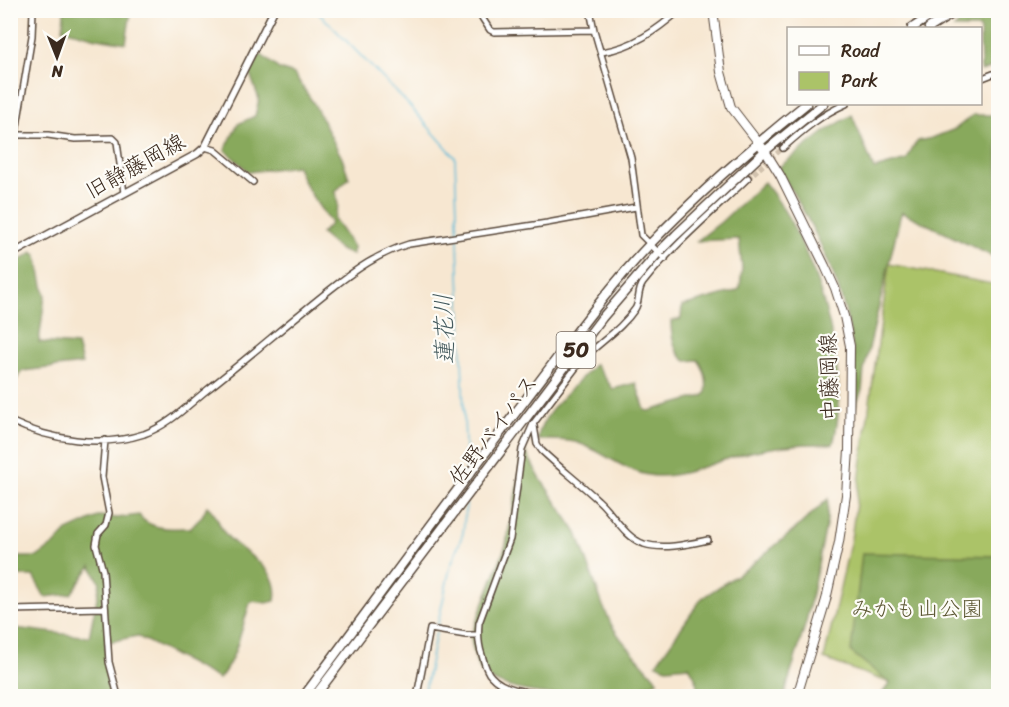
<svg xmlns="http://www.w3.org/2000/svg" width="1009" height="707" viewBox="0 0 1009 707" font-family="Sriracha,'Klee One',sans-serif">
	<style>
		.green { fill: #abc368; stroke: #737643; stroke-width: 1.5 }
		.forest { fill: #88a95c; stroke: #626a3d; stroke-width: 1.5 }
		.lines { fill: none; stroke-linecap: round; stroke-linejoin: round }
		.stream { stroke: #59b9d7; stroke-width: 1.5 }
		.minor-tunnel { stroke: #d1c1ad; stroke-width: 5; stroke-dasharray: 5 2.5; stroke-linecap: butt }
		.minor-casing { stroke: #574639; stroke-width: 8 }
		.tertiary-casing { stroke: #574639; stroke-width: 9 }
		.secondary-casing { stroke: #574639; stroke-width: 10 }
		.trunk-casing { stroke: #574639; stroke-width: 11 }
		.minor { stroke: #fff; stroke-width: 5 }
		.tertiary { stroke: #fff; stroke-width: 6 }
		.secondary { stroke: #fff; stroke-width: 8 }
		.trunk { stroke: #fff; stroke-width: 8 }
		.labels { text-anchor: middle; dominant-baseline: central; stroke-width: 4.5; stroke-linejoin: round; paint-order: stroke }
		.shield { fill: #fdfcf7; stroke: #75695f; stroke-width: 1.5 }
		.shield-label { font-size: 21px; font-weight: bold; fill: #3b2a1e }
		.street-label { font-size: 22px; fill: #3b2a1e; stroke: #fdfcf7 }
		.park-label { font-size: 22px; fill: #5d5834; stroke: #fdfcf7 }
		.water-label { font-size: 24px; font-style: italic; fill: #465c5f; stroke: #fdfcf7 }
	</style>
	<rect width="100%" height="100%" fill="#fdfcf7"/>
	<filter id="ink" filterUnits="userSpaceOnUse"><feTurbulence type="fractalNoise" baseFrequency=".0167" numOctaves="2"/><feDisplacementMap in="SourceGraphic" scale="12" xChannelSelector="R" yChannelSelector="G"/><feConvolveMatrix kernelMatrix="1 2 1 2 8 2 1 2 1" color-interpolation-filters="sRGB"/></filter>
	<filter id="wash" filterUnits="userSpaceOnUse"><feTurbulence type="fractalNoise" baseFrequency=".008" numOctaves="4" result="noise"/><feDisplacementMap in="SourceGraphic" scale="24" xChannelSelector="R" yChannelSelector="G"/><feGaussianBlur stdDeviation="1.35" result="paint"/><feColorMatrix in="noise" values="0 0 0 0 0 0 0 0 0 0 0 0 0 0 0 0 0 1.4 0 .05"/><feComposite in="paint" operator="in"/></filter>
	<g filter="url(#wash)">
		<rect width="100%" height="100%" fill="#f7e7d1"/>
		<!-- green -->
		<path class="green" d="M 889,264 L 998,285 L 998,696 L 915,692 L 824,659 L 851,539 Z"/>
		<!-- forest -->
		<path class="forest" d="M 979,10 L 998,11 L 998,66 L 981,71 L 980,28 L 954,28 L 962,21 Z
			M 64,11 L 131,11 L 126,43 L 97,38 L 63,29 Z
			M 260,54 L 279,69 L 294,74 L 314,104 L 342,158 L 349,178 L 336,191 L 338,206 L 334,219 L 353,247 L 352,255 L 340,250 L 321,234 L 331,223 C 319,207 303,185 297,166 L 249,172 L 225,150 L 238,124 L 255,116 L 259,99 L 250,74 Z
			M 852,115 L 874,169 L 907,160 L 913,147 L 918,141 L 932,138 L 955,129 L 973,115 L 998,115 L 998,259 L 902,212 L 900,217 L 864,370 L 862,390 L 854,410 C 855,405 856,401 856,396 C 858,384 855,371 854,359 C 847,289 815,227 778,168 L 827,130 Z
			M 764,182 C 813,240 854,369 833,444 C 797,443 764,447 730,458 C 706,465 684,476 659,476 C 627,476 604,450 575,442 C 563,439 550,440 538,440 C 538,416 579,382 595,364 L 613,389 L 636,383 L 645,410 L 649,411 L 703,396 L 706,393 C 708,382 705,369 698,360 L 686,361 C 674,353 671,335 671,321 L 681,319 L 682,306 L 736,291 L 740,288 L 742,268 L 739,239 L 697,241 L 721,222 Z
			M 33,252 L 37,256 L 45,295 L 39,342 L 77,345 L 82,364 L 22,371 L 11,388 L 11,266 Z
			M 526,452 L 540,478 L 577,533 L 603,606 L 612,626 L 621,639 L 658,681 C 648,685 638,690 627,692 C 597,700 504,696 483,673 C 475,665 473,649 471,638 L 472,633 L 506,545 L 522,461 Z
			M 828,499 L 827,521 L 806,622 L 784,696 L 700,696 L 695,677 L 689,666 L 667,668 L 656,664 L 702,598 L 746,569 L 792,532 Z
			M 207,506 C 219,515 217,525 227,536 C 246,557 281,566 275,601 L 267,603 L 252,601 L 250,603 C 241,629 237,658 219,679 L 137,636 L 105,643 L 109,696 L 11,696 L 11,631 L 14,628 L 89,637 L 100,583 L 91,566 L 71,594 L 45,597 L 33,576 L 11,576 L 10,557 L 37,557 L 55,544 L 67,531 L 100,516 L 117,518 L 139,515 C 150,531 173,528 190,528 L 202,516 Z
			M 862,553 L 998,556 L 998,696 L 880,696 L 890,683 L 851,652 Z"/>
		<g class="lines">
			<!-- stream -->
			<path class="stream" d="M 316,10 L 409,105 L 455,157 L 466,472
				M 437,628 L 450,568 L 463,533 L 466,504
				M 424,696 L 436,632"/>
		</g>
	</g>
	<g filter="url(#ink)">
		<g class="lines">
			<!-- minor-tunnel -->
			<path class="minor-tunnel" d="M 748,178 L 783,148"/>
			<defs>
				<path id="minor" d="M 477,10 L 490,30 L 494,32 L 594,30
					M 590,10 L 594,30 L 631,158 L 641,235 L 665,259
					M 602,52 C 633,47 656,31 680,10
					M 980,79 L 998,72
					M 10,135 L 48,135 L 75,139 L 113,138 L 117,142 L 124,193
					M 205,147 L 215,150 L 253,182
					M 783,148 C 802,131 822,114 846,104
					M 10,168 L 32,36 L 33,10
					M 10,421 C 50,440 101,448 144,434 C 169,425 187,406 207,390 C 249,357 289,322 331,289 C 355,270 379,253 409,244 L 547,223 L 636,207
					M 534,426 L 537,444 L 542,451 C 560,468 580,483 598,500 C 613,513 624,537 644,544 C 664,550 689,544 708,540
					M 105,440 L 102,477 L 109,513 L 106,525 L 98,534 L 96,545 L 103,571 L 109,662 L 118,696
					M 10,610 L 105,608
					M 566,695 C 545,694 506,694 491,676 C 486,671 484,662 482,655 C 478,644 478,634 479,623 L 510,539 L 522,449 L 533,424 L 581,361 C 598,343 621,330 635,309 C 640,302 637,291 643,283 C 672,246 714,211 748,178
					M 417,696 L 430,629 L 466,635 L 478,635"/>
				<path id="tertiary" d="M 10,255 L 197,154 L 205,147 L 274,10"/>
				<path id="secondary" d="M 713,10 L 721,72 L 731,107 L 765,151 L 780,175 L 825,266 L 835,288 L 844,316 L 850,346 L 849,450 L 846,495 L 839,542 L 826,600 L 797,696"/>
				<path id="trunk" d="M 912,28 L 940,10
					M 929,28 L 958,10
					M 304,696 C 378,597 451,497 526,399 C 567,346 605,291 651,243 C 699,193 752,147 806,104
					M 315,696 L 602,318 L 658,253 L 676,235 L 765,151 L 823,104"/>
			</defs>
			<!-- minor casing -->
			<use href="#minor" class="minor-casing"/>
			<!-- tertiary casing -->
			<use href="#tertiary" class="tertiary-casing"/>
			<!-- secondary casing -->
			<use href="#secondary" class="secondary-casing"/>
			<!-- trunk casing -->
			<use href="#trunk" class="trunk-casing"/>
			<!-- minor -->
			<use href="#minor" class="minor"/>
			<!-- tertiary -->
			<use href="#tertiary" class="tertiary"/>
			<!-- secondary -->
			<use href="#secondary" class="secondary"/>
			<!-- trunk -->
			<use href="#trunk" class="trunk"/>
		</g>
	</g>
	<g class="labels">
		<!-- shield labels -->
		<rect class="shield" x="556.5" y="332" width="39" height="36" rx="4.5"/>
		<g class="shield-label">
			<text x="576" y="350">50</text>
		</g>
		<!-- street labels -->
		<g class="street-label">
			<text transform="translate(135 166) rotate(-29)">旧静藤岡線</text>
			<text transform="translate(829 377) rotate(-92)">中藤岡線</text>
			<text transform="translate(493 430) rotate(-53)">佐野バイパス</text>
		</g>
		<!-- park labels -->
		<g class="park-label">
			<text x="917" y="608">みかも山公園</text>
		</g>
		<!-- water labels -->
		<g class="water-label">
			<text transform="translate(444 329) rotate(-92)">蓮花川</text>
		</g>
	</g>
	<!-- margin -->
	<rect width="1009" height="707" fill="none" stroke="#fdfcf7" stroke-width="36"/>
	<!-- legend -->
	<rect x="787" y="27" width="195" height="78" fill="#fdfcf7" stroke="#afa8a0" stroke-width="1.5"/>
	<rect x="799" y="46" width="30" height="9" fill="#ffffff" stroke="#afa8a0" stroke-width="1.5"/>
	<text x="841" y="57" font-size="18" fill="#3b2a1e">Road</text>
	<rect x="799" y="72" width="30" height="18" fill="#abc368" stroke="#afa8a0" stroke-width="1.5"/>
	<text x="841" y="87" font-size="18" fill="#3b2a1e">Park</text>
	<!-- north arrow -->
	<g transform="translate(57 57) rotate(179)" stroke="#fdfcf7" stroke-width="4.5" paint-order="stroke">
	<path d="M0-4.5L10 22L0 15L-10 22Z" fill="#3b2a1e"/>
	<text y="-9" font-size="16" font-weight="bold" text-anchor="middle" fill="#3b2a1e">N</text>
	</g>
</svg>
